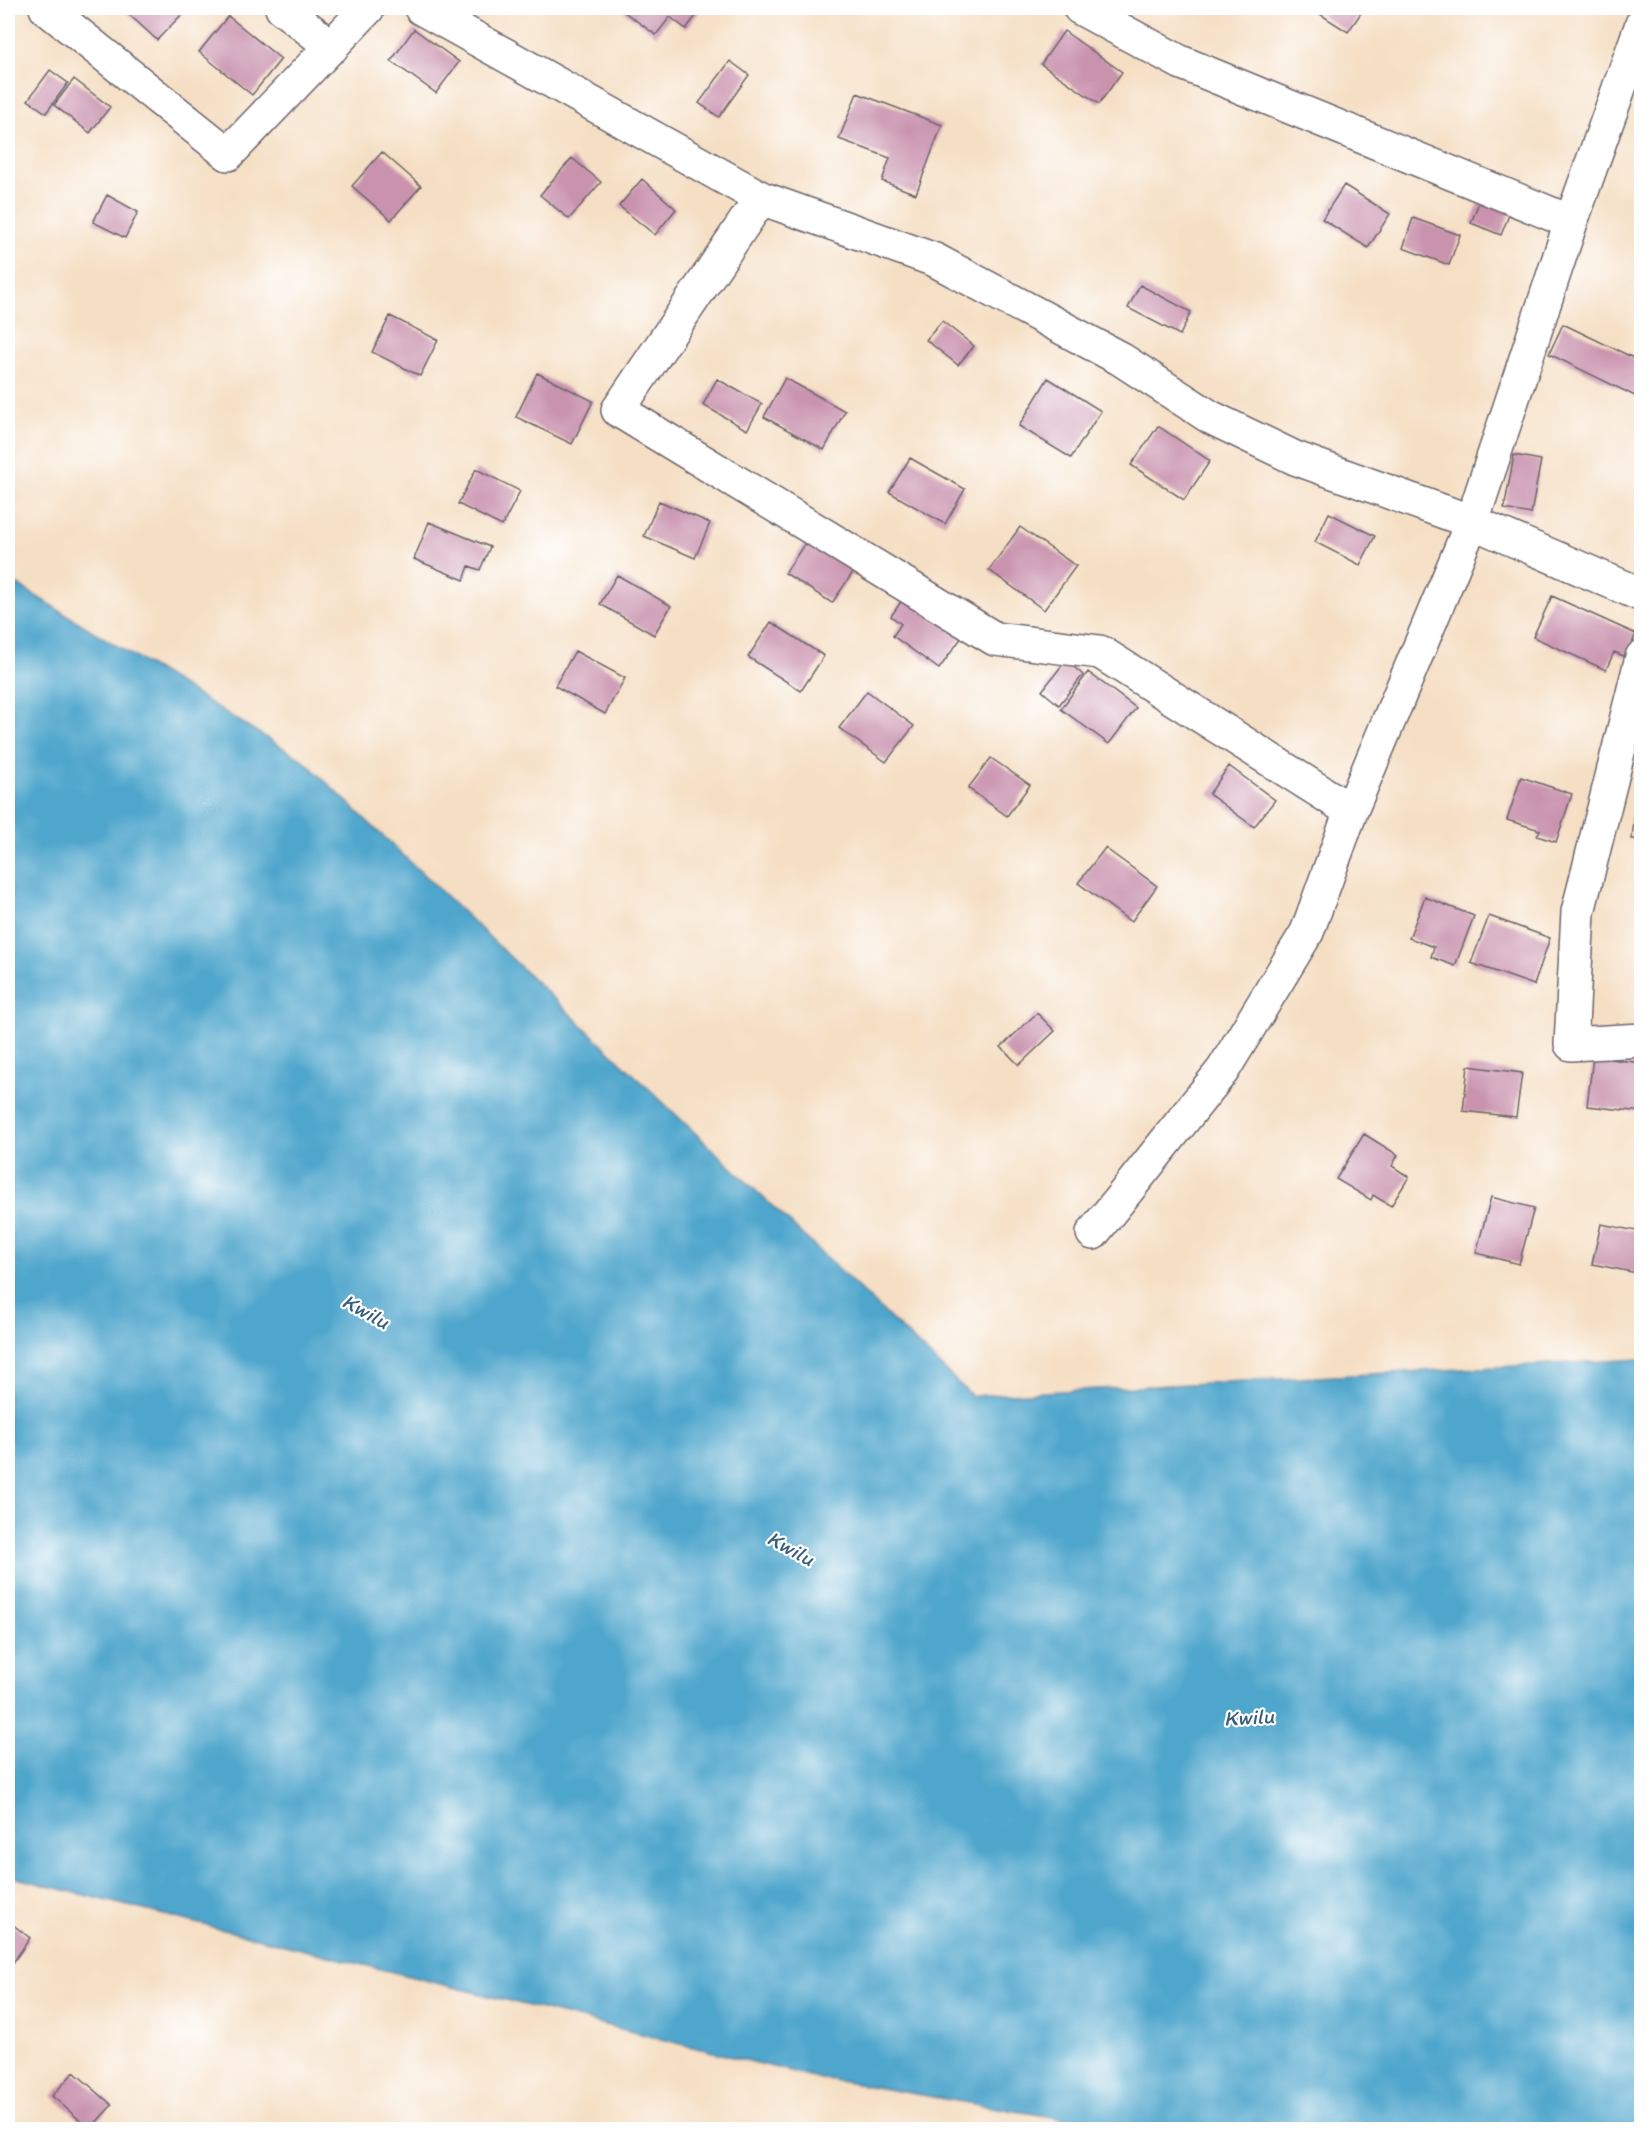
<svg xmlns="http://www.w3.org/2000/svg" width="1649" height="2137" viewBox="0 0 1649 2137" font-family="Itim,sans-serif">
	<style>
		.water { fill: #4fa6cc; stroke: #386484; stroke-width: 1.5 }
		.building { fill: #c993ae }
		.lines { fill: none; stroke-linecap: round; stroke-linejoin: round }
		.minor-casing { stroke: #6c646b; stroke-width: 36 }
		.minor { stroke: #fff; stroke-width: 33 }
		.labels { text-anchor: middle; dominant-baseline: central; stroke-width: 4.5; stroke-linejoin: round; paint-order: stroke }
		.water-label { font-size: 21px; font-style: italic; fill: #365d7c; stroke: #fff }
	</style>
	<rect width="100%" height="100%" fill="#fff"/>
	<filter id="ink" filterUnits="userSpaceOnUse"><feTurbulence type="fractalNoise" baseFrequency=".0167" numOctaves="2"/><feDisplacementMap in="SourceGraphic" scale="12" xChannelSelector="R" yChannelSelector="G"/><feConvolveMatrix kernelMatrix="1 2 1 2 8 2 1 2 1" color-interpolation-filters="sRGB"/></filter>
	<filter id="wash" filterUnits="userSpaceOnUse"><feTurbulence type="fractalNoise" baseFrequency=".008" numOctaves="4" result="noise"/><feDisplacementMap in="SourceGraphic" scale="24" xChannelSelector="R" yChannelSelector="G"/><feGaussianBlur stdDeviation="1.35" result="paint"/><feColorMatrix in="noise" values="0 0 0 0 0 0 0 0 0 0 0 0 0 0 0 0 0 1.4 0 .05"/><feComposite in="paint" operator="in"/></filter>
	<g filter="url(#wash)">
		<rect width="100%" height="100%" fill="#f5dfc4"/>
		<!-- water -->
		<path class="water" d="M 8,579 L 303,760 L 972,1396 L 1641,1359 L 1641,2129 L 1123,2129 L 809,2076 L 8,1876 Z"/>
		<g id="blocks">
			<!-- building -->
			<path class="building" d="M 122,8 L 188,8 L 157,40 Z
				M 619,8 L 702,8 L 686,29 L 670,17 L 656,35 Z
				M 1317,8 L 1360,8 L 1363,10 L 1348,32 L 1315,11 Z
				M 228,16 L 281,59 L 252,95 L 199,52 Z
				M 414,29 L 459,62 L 436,93 L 391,61 Z
				M 1064,31 L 1122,72 L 1099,104 L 1041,64 Z
				M 730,61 L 749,75 L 719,117 L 699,103 Z
				M 50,70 L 68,83 L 46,113 L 28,100 Z
				M 74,79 L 110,107 L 90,133 L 54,105 Z
				M 857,93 L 942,125 L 916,194 L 882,181 L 890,158 L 839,139 Z
				M 382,152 L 421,186 L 391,220 L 352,186 Z
				M 572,158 L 601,182 L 569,219 L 540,195 Z
				M 642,179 L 676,209 L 655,235 L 619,206 Z
				M 1344,185 L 1390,214 L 1368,248 L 1322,219 Z
				M 107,195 L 138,212 L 125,238 L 93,222 Z
				M 1481,197 L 1511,210 L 1501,235 L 1471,223 Z
				M 1413,218 L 1460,235 L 1449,265 L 1403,248 Z
				M 1140,285 L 1191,312 L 1180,335 L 1128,308 Z
				M 390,316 L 438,340 L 420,376 L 372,352 Z
				M 942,321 L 974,346 L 958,365 L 926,340 Z
				M 1563,324 L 1642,362 L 1642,387 L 1637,397 L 1549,354 Z
				M 537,373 L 593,401 L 572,444 L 516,417 Z
				M 785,378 L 845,411 L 824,450 L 764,417 Z
				M 1048,378 L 1101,411 L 1071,458 L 1019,426 Z
				M 717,379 L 762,404 L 747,430 L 703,405 Z
				M 1158,426 L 1210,461 L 1184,500 L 1131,465 Z
				M 1514,455 L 1541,460 L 1531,514 L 1504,509 Z
				M 910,458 L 965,489 L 945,524 L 889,492 Z
				M 476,469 L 520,491 L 502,526 L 458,504 Z
				M 659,501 L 710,523 L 695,558 L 644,536 Z
				M 1329,513 L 1375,536 L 1360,565 L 1315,542 Z
				M 429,522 L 490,547 L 480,570 L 469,566 L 464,580 L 414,559 Z
				M 1020,527 L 1076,566 L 1044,610 L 989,570 Z
				M 807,540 L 854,571 L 832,603 L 785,573 Z
				M 617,575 L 671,606 L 654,635 L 600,604 Z
				M 905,596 L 962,637 L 939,669 L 893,636 L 901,624 L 891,616 Z
				M 1552,596 L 1636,634 L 1626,657 L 1614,652 L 1606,670 L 1533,637 Z
				M 771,622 L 824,656 L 801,691 L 748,657 Z
				M 575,651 L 625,678 L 605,714 L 555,686 Z
				M 1066,660 L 1083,675 L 1059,705 L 1042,691 Z
				M 1088,672 L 1136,708 L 1109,744 L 1061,709 Z
				M 867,691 L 914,726 L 886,762 L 839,728 Z
				M 991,758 L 1030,785 L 1007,816 L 968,788 Z
				M 1229,766 L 1275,800 L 1254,827 L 1209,794 Z
				M 1521,777 L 1572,794 L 1556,842 L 1537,836 L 1540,830 L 1507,820 Z
				M 1637,792 L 1642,792 L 1642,840 L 1632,839 Z
				M 1105,848 L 1157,886 L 1131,922 L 1078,883 Z
				M 1425,897 L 1474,916 L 1455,966 L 1431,957 L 1434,947 L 1409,938 Z
				M 1489,916 L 1550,938 L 1534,985 L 1471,963 Z
				M 1037,1013 L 1055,1031 L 1019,1065 L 1001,1047 Z
				M 1593,1057 L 1642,1063 L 1642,1112 L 1587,1106 Z
				M 1468,1066 L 1522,1073 L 1516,1117 L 1463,1111 Z
				M 1364,1134 L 1398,1155 L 1392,1166 L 1409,1177 L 1391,1206 L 1373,1195 L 1371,1200 L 1336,1179 Z
				M 1491,1197 L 1534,1208 L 1519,1264 L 1476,1253 Z
				M 1601,1224 L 1642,1232 L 1642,1274 L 1592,1264 Z
				M 8,1921 L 30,1938 L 8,1970 Z
				M 74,2072 L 112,2105 L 90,2129 L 52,2096 Z"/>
		</g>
	</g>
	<g filter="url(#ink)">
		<use href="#blocks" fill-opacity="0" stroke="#6c646b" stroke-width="1.5"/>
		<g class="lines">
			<defs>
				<path id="minor" d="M 46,8 L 228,154 L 368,8
					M 282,8 L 332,47
					M 421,8 L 761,198 L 935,260 L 1119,358 L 1210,417 L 1295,458 L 1472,522 L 1642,595
					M 1080,8 L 1180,62 L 1571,222
					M 761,198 L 618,410 L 995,639 L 1100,652 L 1351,811
					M 1642,657 L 1578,912 L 1571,1044 L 1642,1040
					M 1093,1233 L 1223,1070 L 1307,932 L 1351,811 L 1472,522 L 1571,222 L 1642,24"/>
			</defs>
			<!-- minor casing -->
			<use href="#minor" class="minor-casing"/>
			<!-- minor -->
			<use href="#minor" class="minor"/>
		</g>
	</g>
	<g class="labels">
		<!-- water labels -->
		<g class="water-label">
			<text transform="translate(366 1311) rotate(29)">Kwilu</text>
			<text transform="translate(791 1548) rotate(29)">Kwilu</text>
			<text transform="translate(1249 1717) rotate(-3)">Kwilu</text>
		</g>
	</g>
	<!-- margin -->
	<rect width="1649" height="2137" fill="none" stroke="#fff" stroke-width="30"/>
</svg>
